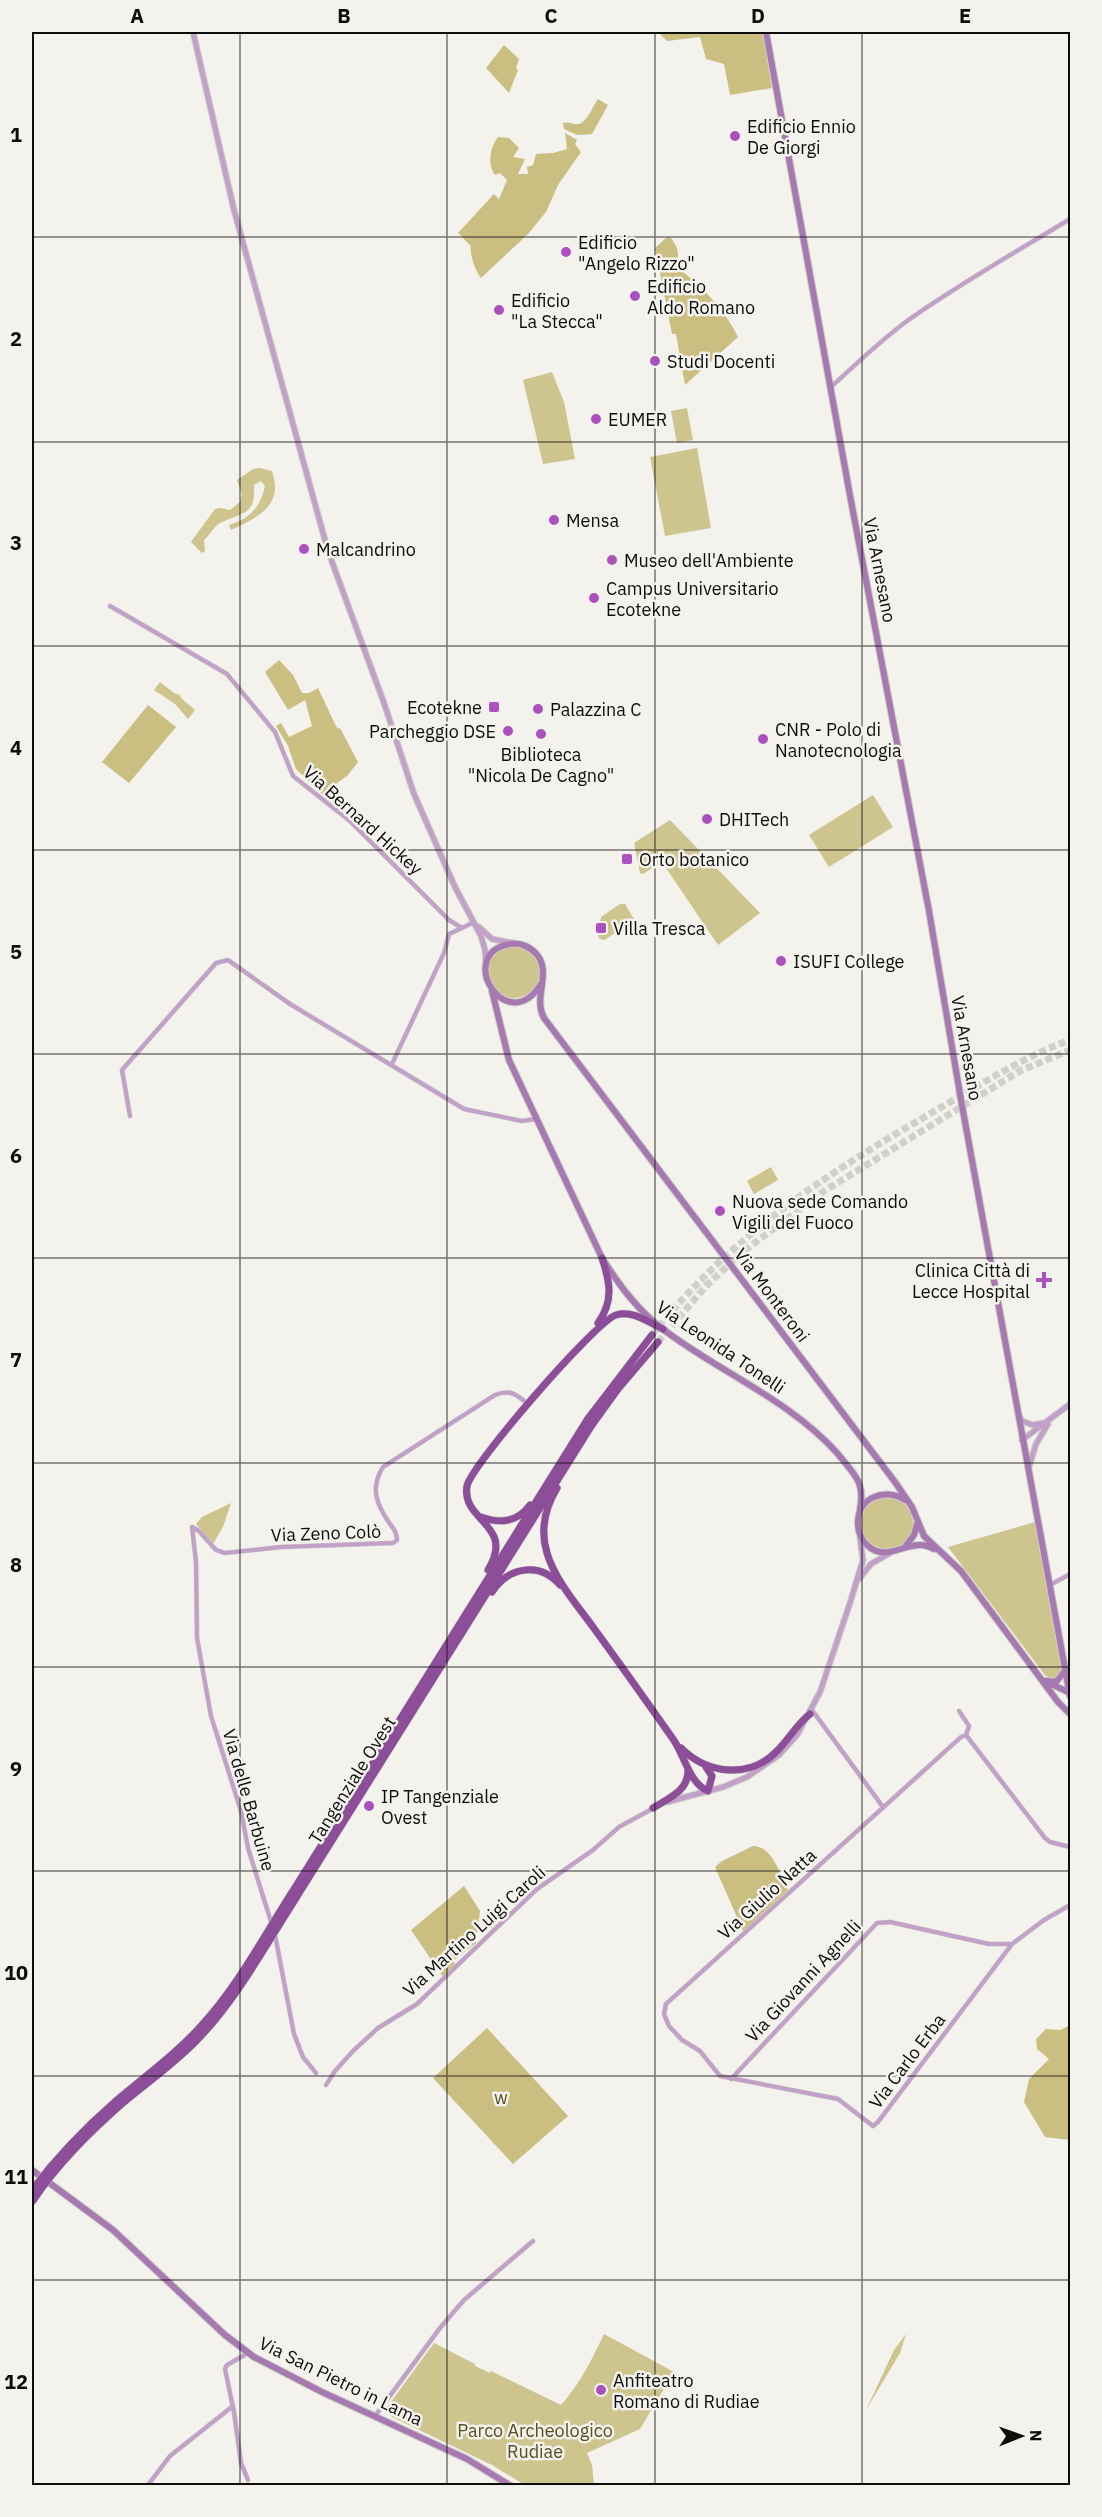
<svg xmlns="http://www.w3.org/2000/svg" width="1102" height="2517" viewBox="0 0 1102 2517" font-family="'IBM Plex Sans',sans-serif">
	<style>
		.green { fill: #cec48d }
		.forest { fill: #cabf81 }
		.lines { fill: none; stroke-linecap: round; stroke-linejoin: round }
		.trunk-tunnel { stroke: #d0d0cb; stroke-width: 7; stroke-dasharray: 7 3.5; stroke-linecap: butt }
		.minor-casing { stroke: #cecdc9; stroke-width: 5 }
		.tertiary-casing { stroke: #cecdc9; stroke-width: 7 }
		.secondary-casing { stroke: #cecdc9; stroke-width: 8 }
		.trunk-casing { stroke: #cecdc9; stroke-width: 8 }
		.minor { stroke: #c1a1c7; stroke-width: 4 }
		.tertiary { stroke: #c1a1c7; stroke-width: 5 }
		.secondary { stroke: #a779b1; stroke-width: 6 }
		.trunk { stroke: #8c4e98; stroke-width: 7 }
		.trunk-bridge-casing { stroke: #cecdc9; stroke-width: 8; stroke-linecap: butt }
		.trunk-bridge { stroke: #8c4e98; stroke-width: 7 }
		.grid { fill: none; stroke: #0d0d0c; stroke-width: 1.5; stroke-opacity: 0.55 }
		.poi-dot { fill: #ab51bd; stroke: #f3f2ed; stroke-width: 2 }
		.labels { text-anchor: middle; dominant-baseline: central; stroke-width: 5; stroke-linejoin: round; paint-order: stroke }
		.poi-label { font-size: 18px; fill: #0d0d0c; stroke: #f3f2ed; text-anchor: start }
		.street-label { font-size: 18px; fill: #0d0d0c; stroke: #f3f2ed }
		.park-label { font-size: 18px; fill: #574e1f; stroke: #f3f2ed }
		.neatline { fill: none; stroke: #0d0d0c; stroke-width: 2 }
		.grid-label { font-size: 20px; text-anchor: middle; font-weight: bold; fill: #0d0d0c }
	</style>
	<rect width="100%" height="100%" fill="#f3f2ed"/>
	<!-- green -->
	<path class="green" d="M 552,372 L 564,402 L 575,459 L 543,464 L 523,380 Z
		M 687,408 L 693,440 L 677,443 L 671,411 Z
		M 697,448 L 711,528 L 665,536 L 650,457 Z
		M 260,468 L 272,471 C 284,506 258,517 231,530 L 229,525 C 250,518 260,508 265,486 L 261,481 L 254,485 C 256,516 242,512 220,523 C 214,526 210,535 204,540 L 205,551 L 202,553 L 191,542 L 193,539 L 215,509 L 221,508 L 230,510 L 240,502 L 242,494 L 237,480 L 253,469 Z
		M 160,682 L 174,693 L 180,695 L 181,698 L 195,710 L 188,719 L 175,704 L 154,690 Z
		M 873,795 L 893,827 L 829,867 L 809,835 Z
		M 670,820 L 760,913 L 718,945 L 662,862 L 643,874 L 640,873 L 634,843 Z
		M 620,904 L 625,904 L 634,919 L 605,940 L 600,939 L 598,936 L 601,917 Z
		M488 972a26 26 0 1 1 52 0a26 26 0 1 1-52 0Z
		M 771,1167 L 778,1180 L 754,1194 L 747,1181 Z
		M861 1523a26 26 0 1 1 52 0a26 26 0 1 1-52 0Z
		M 231,1503 L 223,1527 L 213,1544 L 196,1524 L 202,1517 Z
		M 1035,1522 L 1061,1664 L 1062,1671 L 1058,1679 L 1050,1679 L 1045,1675 L 948,1547 Z
		M 604,2334 L 674,2372 L 640,2429 L 587,2453 L 592,2465 L 594,2485 L 525,2485 L 492,2465 L 392,2417 L 385,2410 L 434,2343 L 475,2364 L 475,2366 L 490,2373 L 491,2371 L 561,2405 C 580,2384 592,2359 604,2334 Z
		M 906,2334 L 900,2353 L 866,2410 L 894,2350 Z"/>
	<!-- forest -->
	<path class="forest" d="M 658,32 L 763,32 L 772,88 L 730,95 L 724,64 L 706,59 L 700,37 L 667,41 Z
		M 504,45 L 519,59 L 516,68 L 518,70 L 509,93 L 486,68 Z
		M 598,99 L 608,105 L 592,134 L 577,135 L 564,129 L 563,123 C 570,121 572,125 579,124 C 587,122 593,106 598,99 Z
		M 565,133 L 577,140 L 575,144 L 581,152 L 558,185 L 546,212 L 529,233 L 481,278 C 476,273 469,253 471,246 L 458,233 L 494,194 L 499,199 L 507,180 L 500,173 L 495,175 C 487,165 490,147 498,137 L 509,138 L 519,148 L 513,157 L 525,159 L 518,174 L 528,174 L 527,167 L 533,165 L 536,154 L 553,153 L 567,149 Z
		M 667,237 L 671,238 C 679,248 679,255 677,267 C 702,287 724,308 738,337 L 685,385 L 676,334 L 672,334 L 655,248 Z
		M 279,660 L 293,675 L 302,693 L 309,693 L 318,688 L 336,726 L 338,729 L 340,728 L 358,762 L 347,776 L 322,794 L 296,769 L 288,746 L 276,726 L 281,723 L 289,737 L 312,726 L 305,700 L 288,710 L 265,672 Z
		M 148,705 L 176,727 L 129,783 L 102,762 Z
		M 753,1846 C 773,1846 780,1875 788,1890 L 743,1931 L 715,1867 L 722,1861 Z
		M 464,1886 L 480,1911 L 476,1943 L 453,1961 L 455,1964 L 443,1977 L 411,1930 Z
		M 1070,2025 L 1070,2140 L 1045,2137 L 1024,2102 L 1029,2079 L 1049,2059 L 1037,2049 L 1036,2039 L 1046,2029 L 1060,2030 Z
		M 487,2028 L 568,2116 L 513,2164 L 433,2078 Z"/>
	<g class="lines">
		<!-- trunk-tunnel -->
		<path class="trunk-tunnel" d="M 652,1335 C 735,1231 831,1171 945,1105 C 986,1081 1026,1056 1070,1040
			M 658,1342 L 706,1286 L 740,1254 L 824,1191 L 1020,1071 L 1070,1050"/>
		<defs>
			<path id="minor" d="M 831,387 C 856,364 880,341 907,321 C 959,284 1016,252 1070,219
				M 110,606 L 227,674 L 275,732 L 293,776 L 350,821 L 449,920 L 462,928 L 474,922
				M 392,1064 L 444,953 L 449,934 L 462,928
				M 130,1116 L 122,1070 L 216,963 L 228,960 L 290,1004 L 464,1109 L 522,1121 L 536,1119
				M 192,1527 L 196,1562 L 197,1638 L 211,1716 L 241,1811 L 248,1848 L 272,1925
				M 192,1527 L 199,1531 L 216,1550 L 225,1553 L 281,1547 L 393,1543 L 397,1540 C 397,1533 394,1529 390,1524 C 376,1504 370,1488 383,1467 L 495,1395 C 510,1389 516,1394 528,1404
				M 1050,1585 L 1070,1574
				M 812,1710 L 883,1807
				M 959,1711 L 969,1726 L 966,1735 L 1045,1838 L 1050,1842 L 1070,1847
				M 966,1735 L 961,1737 L 666,2004 L 664,2014 L 669,2026 L 682,2040 L 700,2051 L 720,2076 L 838,2099 L 873,2126 L 878,2122 L 1012,1944 L 1044,1920 L 1070,1905
				M 275,1935 L 294,2034 L 303,2057 L 316,2073
				M 731,2079 L 877,1923 L 890,1922 L 989,1944 L 1010,1944
				M 326,2085 L 335,2071 L 353,2051 L 378,2028 L 417,2004 L 537,1889 L 593,1850 L 619,1827 L 652,1809
				M 248,2353 L 227,2365 L 225,2369 L 234,2412 L 241,2463 L 248,2480
				M 375,2416 L 440,2328 L 464,2300 L 533,2241
				M 148,2485 L 170,2456 L 233,2406"/>
			<path id="tertiary" d="M 193,32 L 234,210 L 328,551 L 384,703 L 414,794 L 455,887 L 481,936 L 485,950 L 486,963
				M 479,927 L 492,939 L 512,943
				M 1020,1417 L 1022,1421 L 1033,1425 L 1044,1423
				M 1022,1440 L 1070,1404
				M 1029,1467 L 1036,1444 L 1048,1424
				M 859,1579 L 871,1564 L 890,1553
				M 667,1802 L 723,1787 L 747,1777 L 779,1755 L 797,1735 L 820,1692 L 850,1603 L 863,1560 L 860,1538"/>
			<path id="secondary" d="M 766,32 L 851,501 L 929,911 L 961,1100 L 1070,1696
				M 541,984 C 507,1039 454,954 510,944 C 520,942 531,947 538,956 C 551,974 533,998 544,1018 L 895,1482 L 912,1507 L 924,1536 L 961,1571 L 1058,1702 L 1070,1714
				M 492,991 L 509,1060 L 602,1258 C 619,1285 638,1311 664,1330 C 721,1373 790,1400 838,1454 C 845,1463 855,1473 859,1483 C 863,1494 861,1504 859,1515
				M 905,1500 C 884,1487 857,1498 858,1524 C 858,1532 862,1540 867,1545 C 885,1562 902,1544 921,1545 C 926,1545 930,1547 934,1549
				M 905,1547 L 914,1535 L 917,1524
				M 1045,1681 L 1070,1693
				M 1047,1681 L 1056,1682 L 1064,1672
				M 32,2170 L 113,2230 L 225,2335 L 254,2357 L 322,2392 L 467,2459 L 511,2486"/>
			<path id="trunk" d="M 598,1323 C 614,1301 610,1282 602,1258
				M 557,1488 C 545,1508 540,1530 547,1553 C 555,1580 577,1605 593,1627 C 620,1664 647,1702 673,1739 C 685,1756 689,1783 708,1791 L 712,1776 L 706,1767
				M 481,1517 C 500,1524 518,1522 530,1505
				M 488,1570 C 516,1524 461,1522 467,1486 C 471,1465 596,1321 616,1315 C 633,1310 648,1322 663,1329
				M 492,1592 C 509,1566 540,1562 560,1585
				M 681,1748 C 708,1775 751,1779 778,1750 C 789,1739 797,1724 810,1714
				M 653,1808 C 669,1798 689,1791 688,1769
				M 291,1894 L 587,1420 L 652,1335
				M 296,1898 L 592,1425 L 618,1389 L 658,1342"/>
		</defs>
		<!-- minor casing -->
		<use href="#minor" class="minor-casing"/>
		<!-- tertiary casing -->
		<use href="#tertiary" class="tertiary-casing"/>
		<!-- secondary casing -->
		<use href="#secondary" class="secondary-casing"/>
		<!-- trunk casing -->
		<use href="#trunk" class="trunk-casing"/>
		<!-- minor -->
		<use href="#minor" class="minor"/>
		<!-- tertiary -->
		<use href="#tertiary" class="tertiary"/>
		<!-- secondary -->
		<use href="#secondary" class="secondary"/>
		<!-- trunk -->
		<use href="#trunk" class="trunk"/>
		<defs>
			<path id="trunk-bridge" d="M 32,2190 C 57,2157 85,2128 116,2101 C 145,2076 176,2054 201,2026 C 237,1987 263,1938 291,1894
				M 32,2202 C 57,2164 90,2132 124,2102 C 149,2081 175,2063 197,2040 C 237,1999 265,1946 296,1898"/>
		</defs>
		<!-- trunk-bridge casing -->
		<use href="#trunk-bridge" class="trunk-bridge-casing"/>
		<!-- trunk-bridge -->
		<use href="#trunk-bridge" class="trunk-bridge"/>
	</g>
	<!-- grid -->
	<path class="grid" d="M 240,32 L 240,2486M 447,32 L 447,2486M 655,32 L 655,2486M 862,32 L 862,2486M 32,237 L 1070,237M 32,442 L 1070,442M 32,646 L 1070,646M 32,850 L 1070,850M 32,1054 L 1070,1054M 32,1258 L 1070,1258M 32,1463 L 1070,1463M 32,1667 L 1070,1667M 32,1871 L 1070,1871M 32,2076 L 1070,2076M 32,2280 L 1070,2280"/>
	<!-- markers -->
	<g class="poi-dot">
		<circle cx="735" cy="136" r="6"/>
		<circle cx="566" cy="252" r="6"/>
		<circle cx="635" cy="296" r="6"/>
		<circle cx="499" cy="310" r="6"/>
		<circle cx="655" cy="361" r="6"/>
		<circle cx="596" cy="419" r="6"/>
		<circle cx="554" cy="520" r="6"/>
		<circle cx="304" cy="549" r="6"/>
		<circle cx="612" cy="560" r="6"/>
		<circle cx="594" cy="598" r="6"/>
		<rect x="488" y="701" width="12" height="12" rx="3"/>
		<circle cx="538" cy="709" r="6"/>
		<circle cx="508" cy="731" r="6"/>
		<circle cx="541" cy="734" r="6"/>
		<circle cx="763" cy="739" r="6"/>
		<circle cx="707" cy="819" r="6"/>
		<rect x="621" y="853" width="12" height="12" rx="3"/>
		<rect x="595" y="922" width="12" height="12" rx="3"/>
		<circle cx="781" cy="961" r="6"/>
		<circle cx="720" cy="1211" r="6"/>
		<path d="M1041 1271h6v6h6v6h-6v6h-6v-6h-6v-6h6z"/>
		<circle cx="369" cy="1806" r="6"/>
		<circle cx="601" cy="2390" r="6"/>
	</g>
	<g class="labels">
		<!-- poi labels -->
		<g class="poi-label">
			<text x="747" y="126">Edificio Ennio<tspan x="747" dy="21">De Giorgi</tspan></text>
			<text x="578" y="242">Edificio<tspan x="578" dy="21">"Angelo Rizzo"</tspan></text>
			<text x="647" y="286">Edificio<tspan x="647" dy="21">Aldo Romano</tspan></text>
			<text x="511" y="300">Edificio<tspan x="511" dy="21">"La Stecca"</tspan></text>
			<text x="667" y="361">Studi Docenti</text>
			<text x="608" y="419">EUMER</text>
			<text x="566" y="520">Mensa</text>
			<text x="316" y="549">Malcandrino</text>
			<text x="624" y="560">Museo dell'Ambiente</text>
			<text x="606" y="588">Campus Universitario<tspan x="606" dy="21">Ecotekne</tspan></text>
			<text x="482" y="707" text-anchor="end">Ecotekne</text>
			<text x="550" y="709">Palazzina C</text>
			<text x="775" y="729">CNR - Polo di<tspan x="775" dy="21">Nanotecnologia</tspan></text>
			<text x="496" y="731" text-anchor="end">Parcheggio DSE</text>
			<text x="541" y="754" text-anchor="middle">Biblioteca<tspan x="541" dy="21">"Nicola De Cagno"</tspan></text>
			<text x="719" y="819">DHITech</text>
			<text x="639" y="859">Orto botanico</text>
			<text x="613" y="928">Villa Tresca</text>
			<text x="793" y="961">ISUFI College</text>
			<text x="732" y="1201">Nuova sede Comando<tspan x="732" dy="21">Vigili del Fuoco</tspan></text>
			<text x="1030" y="1270" text-anchor="end">Clinica Città di<tspan x="1030" dy="21">Lecce Hospital</tspan></text>
			<text x="381" y="1796">IP Tangenziale<tspan x="381" dy="21">Ovest</tspan></text>
			<text x="613" y="2380">Anfiteatro<tspan x="613" dy="21">Romano di Rudiae</tspan></text>
		</g>
		<!-- street labels -->
		<g class="street-label">
			<text transform="translate(880 570) rotate(79)">Via Arnesano</text>
			<text transform="translate(363 820) rotate(42)">Via Bernard Hickey</text>
			<text transform="translate(967 1048) rotate(80)">Via Arnesano</text>
			<text transform="translate(772 1295) rotate(53)">Via Monteroni</text>
			<text transform="translate(721 1347) rotate(34)">Via Leonida Tonelli</text>
			<text transform="translate(326 1533) rotate(-2)">Via Zeno Colò</text>
			<text transform="translate(352 1780) rotate(-58)">Tangenziale Ovest</text>
			<text transform="translate(249 1800) rotate(74)">Via delle Barbuine</text>
			<text transform="translate(767 1894) rotate(-42)">Via Giulio Natta</text>
			<text transform="translate(474 1931) rotate(-42)">Via Martino Luigi Caroli</text>
			<text transform="translate(803 1981) rotate(-47)">Via Giovanni Agnelli</text>
			<text transform="translate(907 2061) rotate(-53)">Via Carlo Erba</text>
			<text transform="translate(341 2381) rotate(26)">Via San Pietro in Lama</text>
		</g>
		<!-- park labels -->
		<g class="park-label">
			<text x="501" y="2097">w</text>
			<text x="535" y="2430">Parco Archeologico<tspan x="535" dy="21">Rudiae</tspan></text>
		</g>
	</g>
	<!-- border -->
	<rect width="1102" height="2517" fill="none" stroke="#f3f2ed" stroke-width="66"/>
	<!-- north arrow -->
	<g transform="translate(1021 2436) rotate(89)" stroke="#f3f2ed" stroke-width="4.5" paint-order="stroke">
	<path d="M0-4.5L10 22L0 15L-10 22Z" fill="#0d0d0c"/>
	<text y="-9" font-size="16" font-weight="bold" text-anchor="middle" fill="#0d0d0c">N</text>
	</g>
	<rect x="33" y="33" width="1036" height="2451" class="neatline"/>
	<g class="grid-label">
		<text x="137" y="23">A</text>
		<text x="344" y="23">B</text>
		<text x="551" y="23">C</text>
		<text x="758" y="23">D</text>
		<text x="965" y="23">E</text>
		<text x="16" y="142">1</text>
		<text x="16" y="346">2</text>
		<text x="16" y="550">3</text>
		<text x="16" y="755">4</text>
		<text x="16" y="959">5</text>
		<text x="16" y="1163">6</text>
		<text x="16" y="1367">7</text>
		<text x="16" y="1572">8</text>
		<text x="16" y="1776">9</text>
		<text x="16" y="1980">10</text>
		<text x="16" y="2184">11</text>
		<text x="16" y="2389">12</text>
	</g>
</svg>
